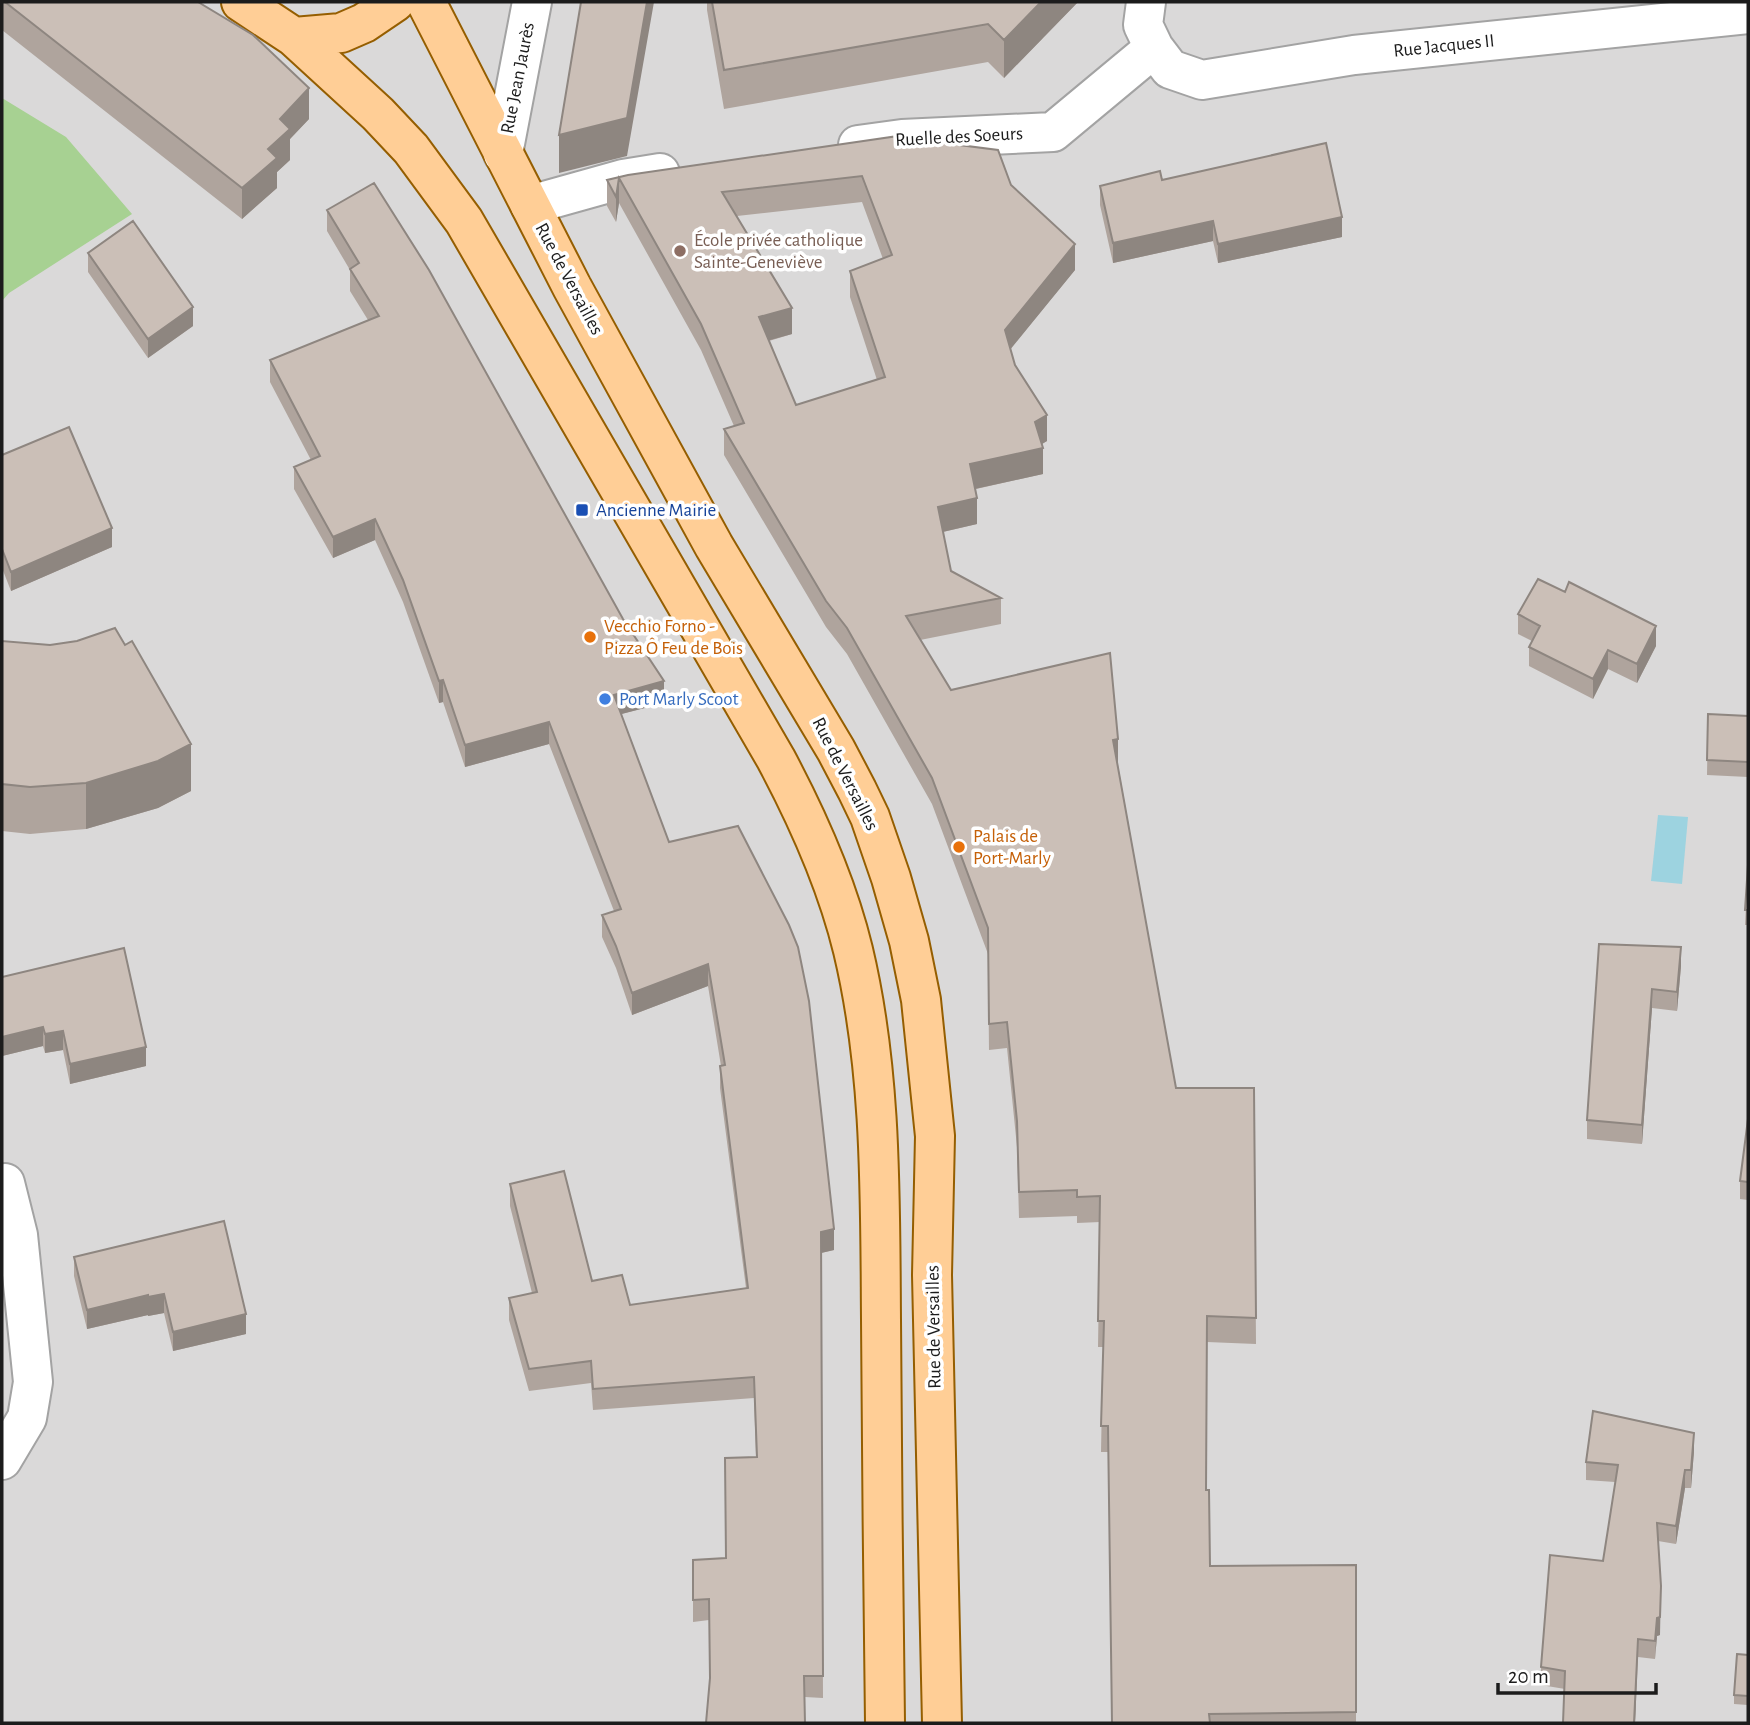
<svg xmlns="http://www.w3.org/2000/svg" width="1750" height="1725" viewBox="0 0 1750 1725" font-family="'Alegreya Sans',sans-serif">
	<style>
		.residential { fill: #dad9d9 }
		.forest { fill: #a7d192 }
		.water { fill: #9dd3e0 }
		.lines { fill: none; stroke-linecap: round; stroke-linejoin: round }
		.street-casing { stroke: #a3a3a3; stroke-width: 42 }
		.primary-casing { stroke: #955e00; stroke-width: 42 }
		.street { stroke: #fff; stroke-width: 38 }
		.primary { stroke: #ffce96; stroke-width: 38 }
		.wall { fill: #afa49d; fill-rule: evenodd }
		.shaded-wall { fill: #8e8680 }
		.building { fill: #cbbfb7; stroke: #8e8680; stroke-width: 2; fill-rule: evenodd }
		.education-dot { fill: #8d6e63; stroke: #fff; stroke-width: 2.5 }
		.transit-dot { fill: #1a4fb4; stroke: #fff; stroke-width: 2.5 }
		.food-dot { fill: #e8710a; stroke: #fff; stroke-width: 2.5 }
		.shop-dot { fill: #3f7fe0; stroke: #fff; stroke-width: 2.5 }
		.labels { text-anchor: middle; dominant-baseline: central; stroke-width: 7; stroke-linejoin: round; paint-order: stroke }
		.street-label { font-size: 19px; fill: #1c1c1c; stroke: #fff }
		.education-label { font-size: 19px; fill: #785e54; stroke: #fff; text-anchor: start }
		.transit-label { font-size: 19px; fill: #164399; stroke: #fff; text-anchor: start }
		.food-label { font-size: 19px; fill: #c56008; stroke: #fff; text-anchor: start }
		.shop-label { font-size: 19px; fill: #366cbe; stroke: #fff; text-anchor: start }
	</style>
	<rect width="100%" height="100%" fill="#efeae1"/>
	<!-- residential -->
	<path class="residential" d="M 2,2 L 1748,2 L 1748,1723 L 2,1723 Z"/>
	<!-- forest -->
	<path class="forest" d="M 2,98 L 66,137 L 132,214 L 9,293 L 2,301 Z"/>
	<!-- water -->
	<path class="water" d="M 1658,815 L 1688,817 L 1682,884 L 1651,881 Z"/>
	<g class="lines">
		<defs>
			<path id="street" d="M 1146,2 L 1143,25 L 1154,48 L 1170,69 L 1202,80 L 1354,55 L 1748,14
				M 858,145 L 902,139 L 1053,132 L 1154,48
				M 503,154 L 532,2
				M 530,205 L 623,179 L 660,173
				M 2,1460 L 27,1418 L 33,1382 L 18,1235 L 5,1183"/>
			<path id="primary" d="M 241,2 L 294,37 L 378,114 L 411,149 L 464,221 L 776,759 C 808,819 837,884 853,950 C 882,1071 880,1197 881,1320 C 882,1454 883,1589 885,1723
				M 426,2 L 572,287 L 714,546 L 836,750 L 857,790 L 870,817 L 891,878 L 909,941 L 921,1000 L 935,1136 L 932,1275 L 942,1723
				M 294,37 L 341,33 L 364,23 L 395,2"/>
		</defs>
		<!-- street casing -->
		<use href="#street" class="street-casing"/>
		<!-- primary casing -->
		<use href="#primary" class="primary-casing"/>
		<!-- street -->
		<use href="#street" class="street"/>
		<!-- primary -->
		<use href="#primary" class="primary"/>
	</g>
	<!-- wall -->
	<path class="wall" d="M 2,2 L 198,2 L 309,119 L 290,139 L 290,160 L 277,172 L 277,188 L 242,219 L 2,30 Z
		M 707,2 L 1078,2 L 1004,78 L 988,62 L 724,109 L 707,10 Z
		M 905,138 L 1011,185 L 1075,270 L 1010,349 L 1015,365 L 1047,441 L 1042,444 L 1043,474 L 976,489 L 977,524 L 943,532 L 951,571 L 1001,598 L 1001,624 L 920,640 L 951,690 L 1118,765 L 1176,1088 L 1254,1088 L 1256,1344 L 1207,1342 L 1206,1490 L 1210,1566 L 1356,1565 L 1356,1723 L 1112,1723 L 1108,1452 L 1101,1452 L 1103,1347 L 1098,1347 L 1100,1222 L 1077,1223 L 1077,1216 L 1019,1218 L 1017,1147 L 1007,1048 L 989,1050 L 988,954 L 932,804 L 847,654 L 826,627 L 724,455 L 724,429 L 734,426 L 701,350 L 619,203 L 616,222 L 607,206 L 607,180 ZM 862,202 L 883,259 L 850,271 L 850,297 L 877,380 L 796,405 L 769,341 L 792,334 L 737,216 Z
		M 1162,180 L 1342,237 L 1218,263 L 1213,241 L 1113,263 L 1100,205 L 1100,186 Z
		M 327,210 L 664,703 L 621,714 L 669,842 L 834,1250 L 821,1253 L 823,1698 L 805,1697 L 710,1680 L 709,1620 L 693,1622 L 693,1560 L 726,1558 L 756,1457 L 754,1398 L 593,1410 L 591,1383 L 529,1391 L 509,1320 L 509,1298 L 532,1293 L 510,1206 L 510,1184 L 592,1281 L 630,1305 L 746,1288 L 720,1088 L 720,1066 L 721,1066 L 708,986 L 632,1015 L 616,968 L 602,937 L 602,915 L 614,911 L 549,744 L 465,767 L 443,702 L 439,703 L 403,602 L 375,540 L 333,558 L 294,489 L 294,467 L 311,460 L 270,382 L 270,360 L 368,320 L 350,291 L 350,270 L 327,231 Z
		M 88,253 L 193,326 L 148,358 L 88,272 Z
		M 2,455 L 112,547 L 11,591 L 2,568 Z
		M 1518,614 L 1656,646 L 1637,683 L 1608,669 L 1593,699 L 1529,666 L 1529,647 L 1532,641 L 1518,634 Z
		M 2,641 L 191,791 L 158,808 L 86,829 L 30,834 L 2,831 Z
		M 1708,714 L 1748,716 L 1748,777 L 1707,775 Z
		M 1748,865 L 1748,925 L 1745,925 Z
		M 1599,944 L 1681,966 L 1677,1011 L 1652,1008 L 1642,1144 L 1587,1139 L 1587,1120 Z
		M 2,977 L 146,1066 L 70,1084 L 63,1050 L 45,1053 L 43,1046 L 2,1056 Z
		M 1748,1119 L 1748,1200 L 1740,1199 L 1740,1181 Z
		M 224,1221 L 246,1334 L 173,1351 L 164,1313 L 148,1316 L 148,1315 L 87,1329 L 74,1276 L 74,1257 Z
		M 1694,1451 L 1691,1488 L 1685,1488 L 1676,1544 L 1658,1541 L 1660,1635 L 1657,1636 L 1655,1659 L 1638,1657 L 1635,1723 L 1563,1723 L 1565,1689 L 1541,1685 L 1541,1667 L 1603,1561 L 1615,1482 L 1586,1480 L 1586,1462 Z
		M 1748,1655 L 1748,1705 L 1734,1704 L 1734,1695 Z"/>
	<!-- shaded-wall -->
	<path class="shaded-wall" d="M 647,2 L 654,2 L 627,156 L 559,173 L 559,135 Z
		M 1041,2 L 1078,2 L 1004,78 L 1004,40 Z
		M 309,88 L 309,119 L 290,139 L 290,160 L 277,172 L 277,188 L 242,219 L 242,188 L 268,149 L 280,119 Z
		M 619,178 L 619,203 L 616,222 L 616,197 Z
		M 1342,217 L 1342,237 L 1218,263 L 1218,244 Z
		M 1213,221 L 1213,241 L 1113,263 L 1113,243 Z
		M 1075,244 L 1075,270 L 1005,356 L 1005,330 Z
		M 193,307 L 193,326 L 148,358 L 148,339 Z
		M 792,308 L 792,334 L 759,343 L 759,317 Z
		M 1047,415 L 1047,441 L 1035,448 L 1035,422 Z
		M 1043,448 L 1043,474 L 970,490 L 970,464 Z
		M 977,498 L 977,524 L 938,533 L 938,507 Z
		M 375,519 L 375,540 L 333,558 L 333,537 Z
		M 112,528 L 112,547 L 11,591 L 11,572 Z
		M 1656,626 L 1656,646 L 1637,683 L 1637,664 Z
		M 1608,650 L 1608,669 L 1593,699 L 1593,679 Z
		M 443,680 L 443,702 L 439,703 L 439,681 Z
		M 664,681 L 664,703 L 614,716 L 614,695 Z
		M 549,722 L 549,744 L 465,767 L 465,745 Z
		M 1118,739 L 1118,765 L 1113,766 L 1113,740 Z
		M 191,744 L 191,791 L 158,808 L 86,829 L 86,783 Z
		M 1681,947 L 1681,966 L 1677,1011 L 1677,992 Z
		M 708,964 L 708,986 L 632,1015 L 632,993 Z
		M 1652,989 L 1652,1008 L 1642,1144 L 1642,1125 Z
		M 43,1027 L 43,1046 L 2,1056 L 2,1037 Z
		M 63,1031 L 63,1050 L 45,1053 L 45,1034 Z
		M 146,1047 L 146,1066 L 70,1084 L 70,1064 Z
		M 834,1229 L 834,1250 L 821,1253 L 821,1232 Z
		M 164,1294 L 164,1313 L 148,1316 L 148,1297 Z
		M 148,1295 L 148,1315 L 87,1329 L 87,1310 Z
		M 246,1314 L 246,1334 L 173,1351 L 173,1332 Z
		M 1694,1433 L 1694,1451 L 1691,1488 L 1691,1470 Z
		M 1685,1470 L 1685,1488 L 1676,1544 L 1676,1526 Z
		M 1661,1586 L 1660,1635 L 1657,1636 L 1655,1659 L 1657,1618 Z
		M 1638,1639 L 1635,1723 L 1634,1723 Z"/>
	<!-- building -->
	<path class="building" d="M 5,2 L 198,2 L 253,35 L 309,88 L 280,119 L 290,129 L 268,149 L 277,158 L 242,188 Z
		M 581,2 L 647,2 L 627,118 L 559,135 Z
		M 712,2 L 1041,2 L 1004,40 L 988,24 L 724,70 Z
		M 905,135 L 905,138 L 998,150 L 1011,185 L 1075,244 L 1005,330 L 1015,365 L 1047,415 L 1035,422 L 1043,448 L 970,464 L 977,498 L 938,507 L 951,571 L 1001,598 L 906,616 L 951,690 L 1110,653 L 1118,739 L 1113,740 L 1176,1088 L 1254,1088 L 1256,1318 L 1207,1316 L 1206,1490 L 1209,1490 L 1210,1566 L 1356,1565 L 1356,1712 L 1209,1714 L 1210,1723 L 1112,1723 L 1108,1426 L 1101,1426 L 1104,1321 L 1098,1321 L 1100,1196 L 1077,1197 L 1077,1190 L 1019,1192 L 1017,1121 L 1007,1022 L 989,1024 L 988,928 L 932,778 L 847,628 L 826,601 L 724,429 L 744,423 L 701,324 L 619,178 L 616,197 L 607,180 L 628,175 ZM 862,176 L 892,255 L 850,271 L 885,377 L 796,405 L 759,317 L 792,308 L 722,192 Z
		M 1326,143 L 1342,217 L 1218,244 L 1213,221 L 1113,243 L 1100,186 L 1160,171 L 1162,180 Z
		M 374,183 L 429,270 L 623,619 L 664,681 L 614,695 L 669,842 L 738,826 L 789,925 L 798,947 L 809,1001 L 834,1229 L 821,1232 L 823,1676 L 804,1676 L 805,1723 L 706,1723 L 710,1678 L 709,1599 L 693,1600 L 693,1560 L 726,1558 L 725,1458 L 757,1457 L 754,1377 L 593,1389 L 591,1361 L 529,1369 L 509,1298 L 537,1292 L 510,1184 L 564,1171 L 592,1281 L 622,1275 L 630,1305 L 748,1288 L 720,1066 L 725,1065 L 708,964 L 632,993 L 616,946 L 602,915 L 621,909 L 549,722 L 465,745 L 443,680 L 439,681 L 403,580 L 375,519 L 333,537 L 294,467 L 320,456 L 270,360 L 379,316 L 350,269 L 359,263 L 327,210 Z
		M 133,221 L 193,307 L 148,339 L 88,253 Z
		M 69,427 L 112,528 L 11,572 L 2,549 L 2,455 Z
		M 1538,579 L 1565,592 L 1569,582 L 1656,626 L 1637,664 L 1608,650 L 1593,679 L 1529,647 L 1540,626 L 1518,614 Z
		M 115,628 L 125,645 L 132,641 L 191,744 L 158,761 L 86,783 L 30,787 L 2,784 L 2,641 L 50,645 L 77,641 Z
		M 1708,714 L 1748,716 L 1748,762 L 1707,760 Z
		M 1748,865 L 1748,910 L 1745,910 Z
		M 1599,944 L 1681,947 L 1677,992 L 1652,989 L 1642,1125 L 1587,1120 Z
		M 124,948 L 146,1047 L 70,1064 L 63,1031 L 45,1034 L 43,1027 L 2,1037 L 2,977 Z
		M 1748,1119 L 1748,1182 L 1740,1181 Z
		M 224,1221 L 246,1314 L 173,1332 L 164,1294 L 148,1297 L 148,1295 L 87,1310 L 74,1257 Z
		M 1593,1411 L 1694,1433 L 1691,1470 L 1685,1470 L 1676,1526 L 1657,1523 L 1661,1586 L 1660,1617 L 1657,1618 L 1655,1641 L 1638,1639 L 1634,1723 L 1563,1723 L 1565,1671 L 1541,1667 L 1550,1555 L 1603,1561 L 1618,1465 L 1586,1462 Z
		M 1737,1654 L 1748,1655 L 1748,1696 L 1734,1695 Z"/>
	<!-- markers -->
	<circle class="education-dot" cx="680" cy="251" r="7"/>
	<rect class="transit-dot" x="575" y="503" width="14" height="14" rx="3.5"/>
	<g class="food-dot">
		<circle cx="590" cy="637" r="7"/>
		<circle cx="959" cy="847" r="7"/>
	</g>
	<circle class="shop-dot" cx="605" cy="699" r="7"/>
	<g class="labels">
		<!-- street labels -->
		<g class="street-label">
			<text transform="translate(1444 46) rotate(-6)">Rue Jacques II</text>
			<text transform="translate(518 78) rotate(-79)">Rue Jean Jaurès</text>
			<text transform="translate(959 137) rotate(-3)">Ruelle des Soeurs</text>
			<text transform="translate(569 279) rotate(62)">Rue de Versailles</text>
			<text transform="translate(845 774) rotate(63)">Rue de Versailles</text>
			<text transform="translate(934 1327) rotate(-91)">Rue de Versailles</text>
		</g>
		<!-- education labels -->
		<g class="education-label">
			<text x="694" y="240">École privée catholique<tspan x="694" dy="22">Sainte-Geneviève</tspan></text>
		</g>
		<!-- transit labels -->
		<g class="transit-label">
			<text x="596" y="510">Ancienne Mairie</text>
		</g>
		<!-- food labels -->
		<g class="food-label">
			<text x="604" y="626">Vecchio Forno -<tspan x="604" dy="22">Pizza Ô Feu de Bois</tspan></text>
			<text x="973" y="836">Palais de<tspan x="973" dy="22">Port-Marly</tspan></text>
		</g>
		<!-- shop labels -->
		<g class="shop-label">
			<text x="619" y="699">Port Marly Scoot</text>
		</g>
	</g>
	<!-- border -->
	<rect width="1750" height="1725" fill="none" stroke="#1c1c1c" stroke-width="7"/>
	<!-- scale -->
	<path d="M1498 1683v10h158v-10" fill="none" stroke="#1c1c1c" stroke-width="3.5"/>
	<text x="1508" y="1683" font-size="21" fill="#1c1c1c" stroke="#ffffff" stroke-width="5" paint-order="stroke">20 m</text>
</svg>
